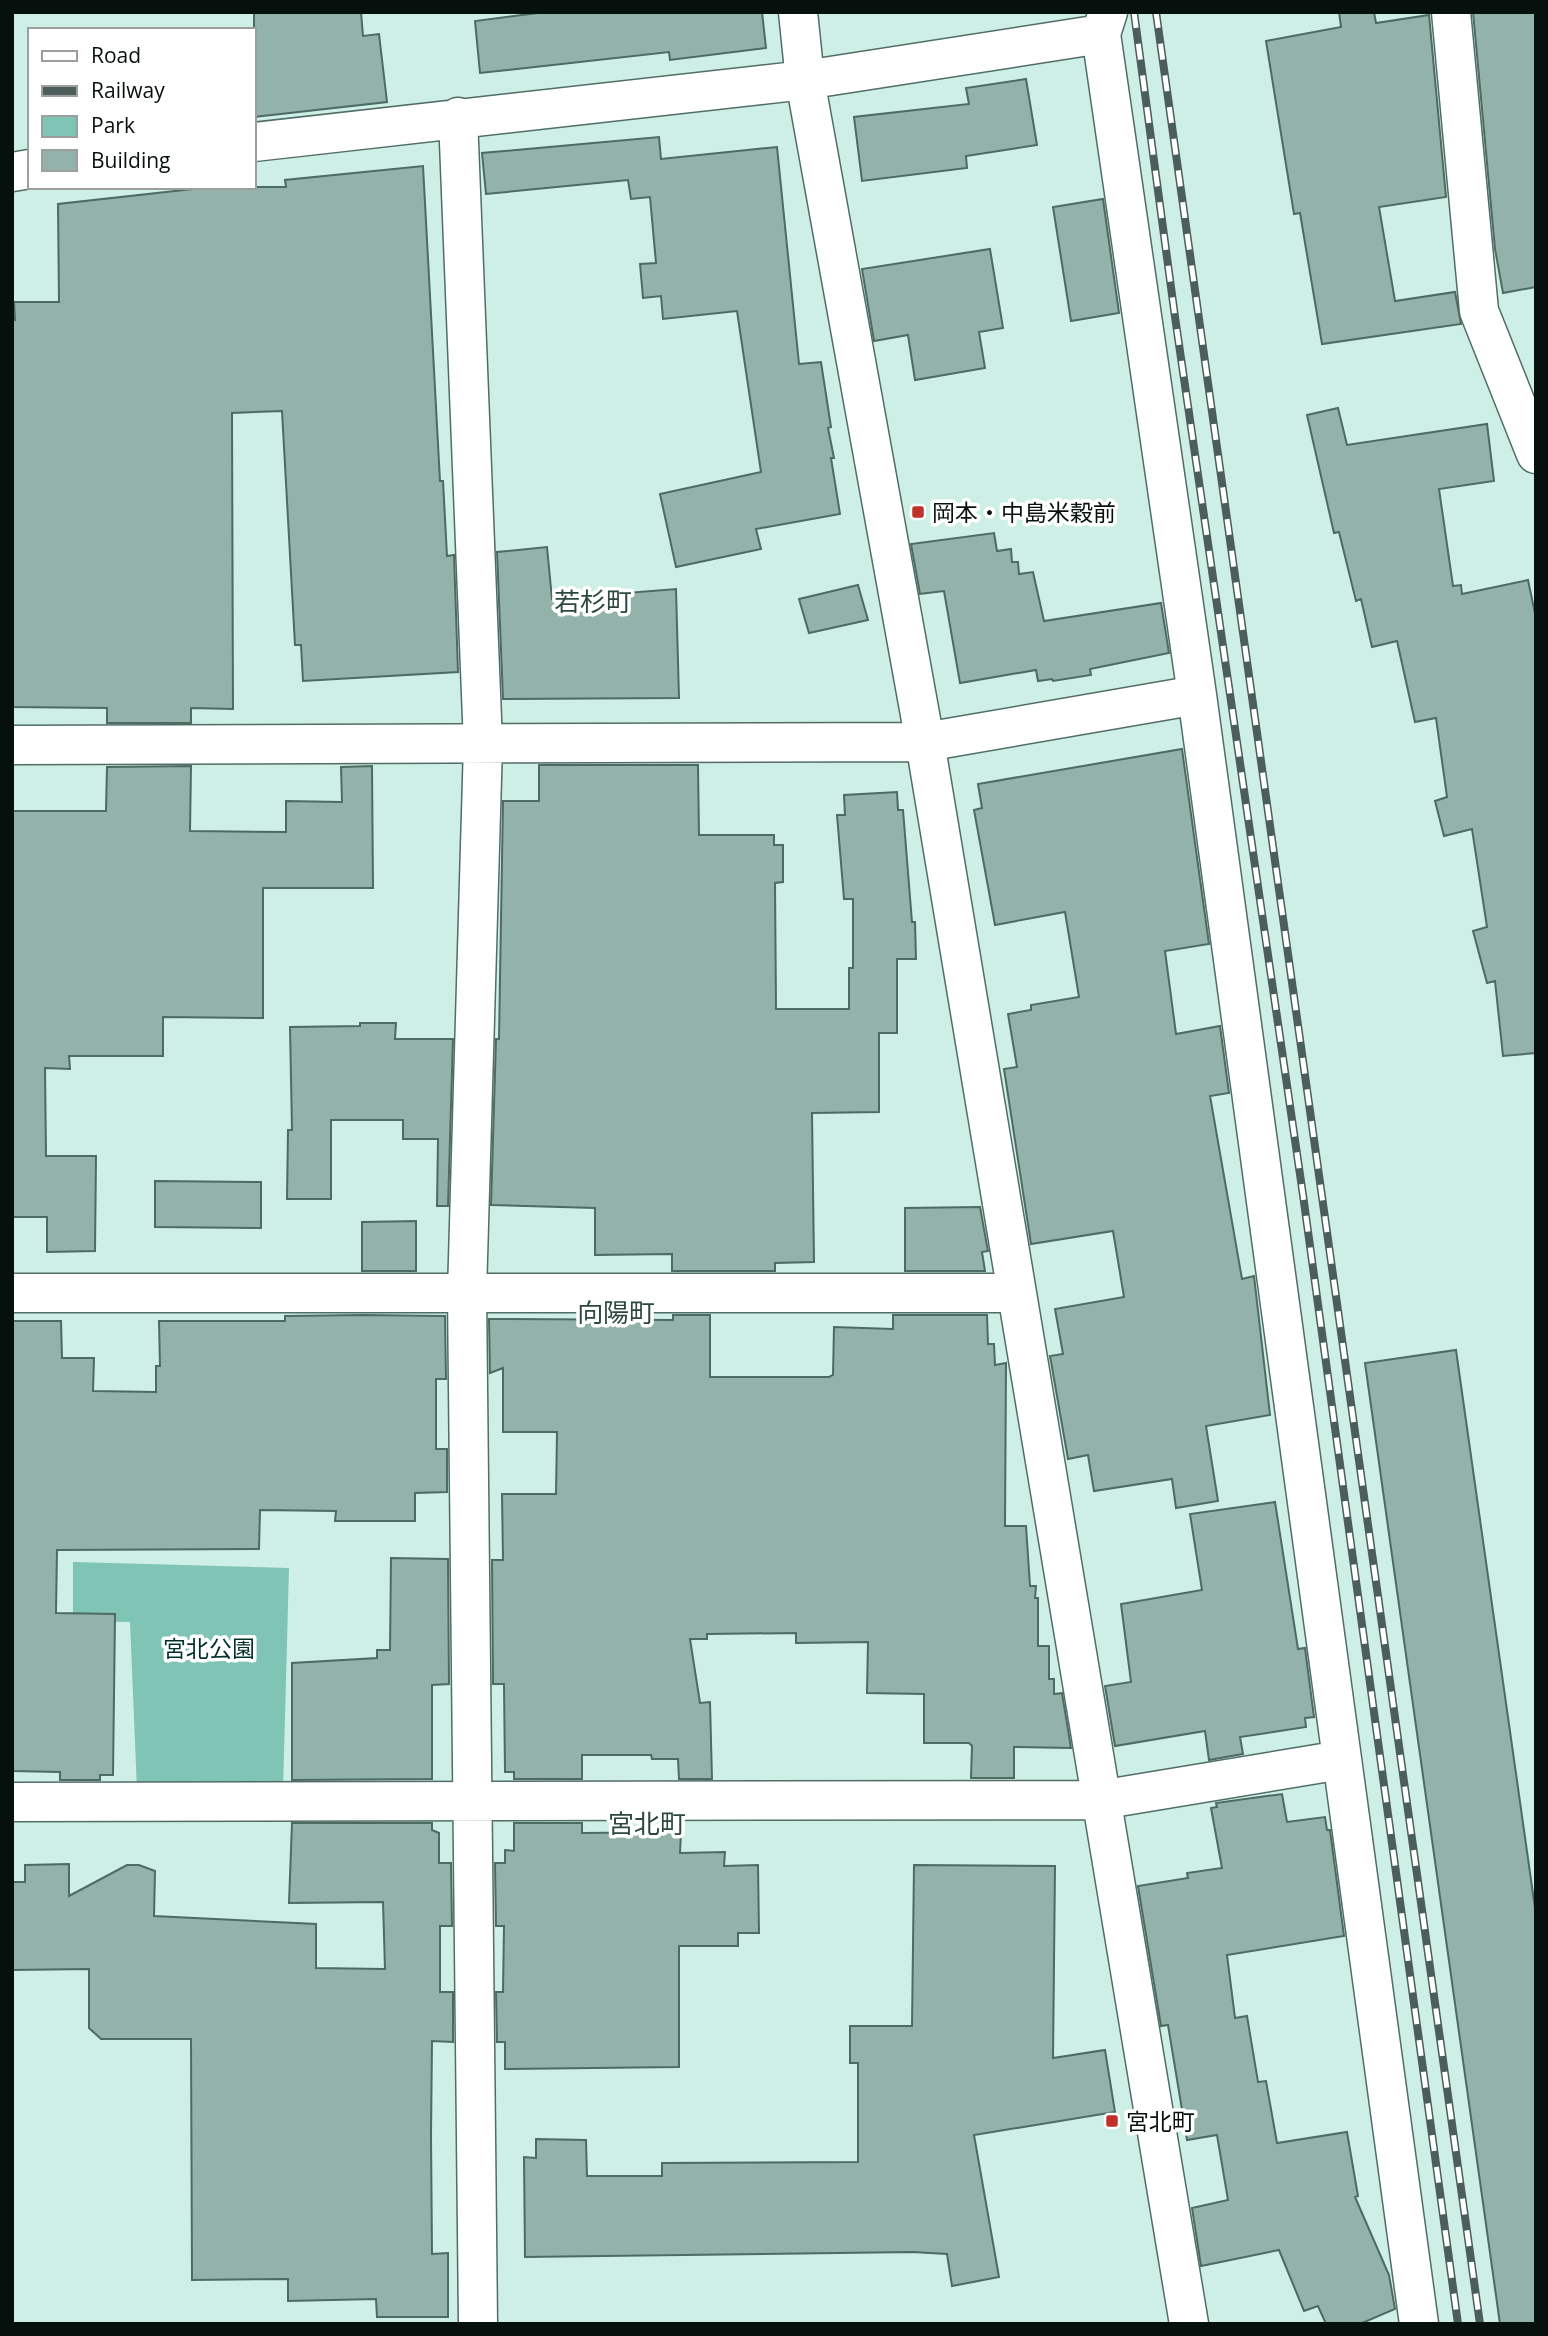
<svg xmlns="http://www.w3.org/2000/svg" width="1548" height="2336" viewBox="0 0 1548 2336" font-family="'Open Sans','Noto Sans JP',sans-serif">
	<style>
		.green { fill: #7fc4b4 }
		.building { fill: #93b2aa; stroke: #4d6a63; stroke-width: 2 }
		.lines { fill: none; stroke-linecap: round; stroke-linejoin: round }
		.minor-casing { stroke: #506d66; stroke-width: 41 }
		.minor { stroke: #fff; stroke-width: 38 }
		.rail-casing { stroke: #4b5e59; stroke-width: 8 }
		.rail { stroke: #fff; stroke-width: 5; stroke-dasharray: 16; stroke-linecap: butt }
		.poi-dot { fill: #bf312a; stroke: #fff; stroke-width: 2.5 }
		.labels { text-anchor: middle; dominant-baseline: central; stroke-width: 7; stroke-linejoin: round; paint-order: stroke }
		.poi-label { font-size: 23px; fill: #06110e; stroke: #fff; text-anchor: start }
		.park-label { font-size: 23px; fill: #003129; stroke: #fff }
		.quarter-label { font-size: 26px; fill: #2c4841; stroke: #fff }
	</style>
	<rect width="100%" height="100%" fill="#ceefe6"/>
	<!-- green -->
	<path class="green" d="M 73,1562 L 289,1568 L 283,1790 L 137,1790 L 130,1622 L 73,1621 Z"/>
	<!-- building -->
	<path class="building" d="M 254,12 L 361,12 L 363,36 L 379,34 L 387,102 L 254,117 Z
		M 546,12 L 762,12 L 766,48 L 670,60 L 669,52 L 480,73 L 475,21 Z
		M 1339,12 L 1374,12 L 1376,23 L 1429,15 L 1446,197 L 1379,207 L 1395,301 L 1455,292 L 1461,324 L 1322,344 L 1300,213 L 1294,214 L 1266,41 L 1341,27 Z
		M 1473,12 L 1536,12 L 1536,287 L 1503,293 L 1495,249 Z
		M 1026,79 L 1037,145 L 966,156 L 967,168 L 862,181 L 854,117 L 969,104 L 966,88 Z
		M 659,137 L 661,159 L 777,147 L 799,364 L 821,362 L 831,427 L 828,428 L 834,458 L 831,458 L 840,514 L 756,529 L 761,549 L 676,567 L 660,494 L 761,472 L 737,311 L 663,319 L 661,296 L 643,298 L 640,264 L 656,263 L 650,197 L 631,199 L 628,180 L 486,194 L 482,153 Z
		M 423,166 L 440,481 L 443,481 L 447,556 L 454,555 L 458,672 L 303,681 L 301,645 L 295,645 L 282,411 L 232,413 L 233,709 L 191,708 L 191,723 L 107,723 L 107,708 L 12,707 L 12,320 L 15,320 L 14,302 L 59,302 L 58,204 L 211,187 L 286,187 L 285,180 Z
		M 1103,199 L 1119,313 L 1071,321 L 1053,207 Z
		M 990,249 L 1003,328 L 979,332 L 985,368 L 915,380 L 908,335 L 874,341 L 862,269 Z
		M 1338,408 L 1347,445 L 1487,424 L 1494,481 L 1439,489 L 1453,586 L 1461,585 L 1462,594 L 1528,580 L 1536,618 L 1536,1053 L 1503,1056 L 1495,981 L 1487,983 L 1473,931 L 1487,927 L 1472,829 L 1444,836 L 1435,801 L 1447,797 L 1436,718 L 1415,722 L 1397,641 L 1372,647 L 1361,599 L 1356,601 L 1339,532 L 1334,533 L 1307,415 Z
		M 994,533 L 997,551 L 1011,549 L 1012,562 L 1018,562 L 1019,574 L 1033,572 L 1044,621 L 1161,603 L 1169,653 L 1090,669 L 1091,675 L 1053,681 L 1052,679 L 1038,681 L 1036,670 L 960,683 L 944,591 L 920,594 L 911,544 Z
		M 547,547 L 552,599 L 676,589 L 679,698 L 503,699 L 497,552 Z
		M 858,585 L 868,620 L 809,633 L 799,599 Z
		M 1182,749 L 1209,944 L 1165,951 L 1176,1034 L 1220,1026 L 1229,1093 L 1210,1096 L 1242,1279 L 1254,1276 L 1270,1415 L 1206,1426 L 1218,1501 L 1176,1508 L 1172,1479 L 1094,1491 L 1088,1455 L 1068,1459 L 1050,1356 L 1063,1354 L 1055,1309 L 1124,1297 L 1113,1231 L 1031,1244 L 1004,1069 L 1017,1067 L 1008,1014 L 1031,1010 L 1031,1005 L 1079,997 L 1065,912 L 995,925 L 974,810 L 982,808 L 978,784 Z
		M 539,765 L 698,765 L 699,835 L 774,835 L 774,845 L 783,845 L 783,882 L 775,883 L 776,1009 L 849,1009 L 849,968 L 853,968 L 853,899 L 844,899 L 837,815 L 845,815 L 844,795 L 897,792 L 898,810 L 903,810 L 912,922 L 915,922 L 916,959 L 897,959 L 897,1033 L 879,1033 L 879,1112 L 812,1113 L 814,1262 L 775,1263 L 775,1271 L 672,1271 L 672,1254 L 595,1255 L 595,1208 L 491,1205 L 496,1039 L 499,1039 L 503,801 L 539,801 Z
		M 191,766 L 190,831 L 286,832 L 286,801 L 342,802 L 341,767 L 372,766 L 373,888 L 263,888 L 263,1018 L 163,1017 L 163,1056 L 69,1056 L 70,1069 L 45,1068 L 46,1156 L 96,1156 L 95,1251 L 47,1252 L 47,1217 L 12,1217 L 12,811 L 106,811 L 107,767 Z
		M 360,1023 L 396,1023 L 395,1039 L 453,1039 L 448,1206 L 437,1206 L 438,1139 L 403,1139 L 403,1120 L 331,1120 L 331,1199 L 287,1199 L 288,1130 L 292,1130 L 290,1027 L 360,1026 Z
		M 155,1181 L 261,1182 L 261,1228 L 155,1227 Z
		M 980,1207 L 988,1251 L 982,1252 L 985,1271 L 905,1271 L 905,1208 Z
		M 416,1221 L 416,1271 L 362,1271 L 362,1222 Z
		M 363,1315 L 445,1316 L 446,1379 L 436,1379 L 436,1449 L 447,1449 L 447,1492 L 415,1493 L 415,1521 L 335,1521 L 336,1511 L 260,1510 L 259,1549 L 57,1550 L 56,1613 L 115,1614 L 113,1775 L 100,1775 L 100,1780 L 60,1780 L 60,1772 L 12,1771 L 12,1321 L 61,1321 L 62,1358 L 94,1358 L 93,1391 L 156,1392 L 156,1366 L 160,1366 L 159,1321 L 285,1321 L 285,1316 Z
		M 673,1315 L 710,1315 L 710,1377 L 829,1377 L 833,1375 L 834,1327 L 893,1329 L 893,1315 L 987,1315 L 988,1344 L 994,1344 L 995,1365 L 1006,1363 L 1005,1526 L 1026,1526 L 1030,1586 L 1036,1586 L 1035,1598 L 1038,1598 L 1038,1646 L 1049,1646 L 1049,1679 L 1054,1679 L 1054,1694 L 1062,1693 L 1071,1748 L 1014,1747 L 1014,1778 L 971,1778 L 972,1746 L 969,1743 L 924,1743 L 924,1694 L 867,1693 L 868,1642 L 796,1643 L 796,1633 L 707,1634 L 707,1639 L 690,1639 L 700,1703 L 710,1702 L 712,1779 L 679,1779 L 678,1759 L 652,1759 L 651,1755 L 582,1755 L 582,1779 L 514,1779 L 514,1772 L 505,1772 L 504,1684 L 493,1684 L 492,1560 L 503,1560 L 502,1494 L 556,1494 L 557,1432 L 503,1432 L 503,1368 L 490,1373 L 489,1319 L 673,1320 Z
		M 1456,1350 L 1536,1915 L 1536,2324 L 1500,2324 L 1365,1363 Z
		M 1275,1502 L 1298,1649 L 1305,1648 L 1314,1717 L 1305,1718 L 1306,1727 L 1240,1737 L 1243,1754 L 1209,1760 L 1205,1731 L 1115,1746 L 1105,1686 L 1131,1682 L 1121,1604 L 1202,1590 L 1190,1514 Z
		M 391,1558 L 448,1559 L 449,1684 L 432,1685 L 432,1779 L 292,1780 L 292,1663 L 377,1658 L 377,1650 L 390,1650 Z
		M 1282,1794 L 1287,1822 L 1325,1817 L 1327,1830 L 1330,1830 L 1344,1936 L 1227,1955 L 1235,2018 L 1247,2016 L 1258,2082 L 1266,2081 L 1277,2143 L 1347,2132 L 1358,2196 L 1355,2197 L 1389,2275 L 1395,2309 L 1360,2324 L 1326,2324 L 1318,2306 L 1304,2311 L 1279,2250 L 1201,2266 L 1192,2208 L 1228,2200 L 1217,2135 L 1187,2140 L 1168,2025 L 1161,2026 L 1138,1886 L 1188,1878 L 1187,1873 L 1222,1868 L 1211,1808 L 1217,1807 L 1216,1803 Z
		M 292,1823 L 432,1823 L 432,1830 L 439,1833 L 439,1863 L 451,1863 L 452,1926 L 440,1926 L 440,1992 L 453,1992 L 453,2042 L 432,2041 L 431,2135 L 432,2254 L 448,2253 L 448,2317 L 377,2317 L 376,2299 L 288,2301 L 288,2279 L 192,2280 L 191,2039 L 101,2039 L 89,2028 L 89,1969 L 12,1970 L 12,1882 L 25,1882 L 25,1865 L 69,1864 L 69,1896 L 127,1865 L 139,1865 L 155,1871 L 154,1916 L 316,1924 L 316,1968 L 385,1969 L 383,1902 L 289,1903 Z
		M 514,1823 L 582,1823 L 582,1833 L 681,1832 L 680,1853 L 725,1852 L 724,1866 L 758,1865 L 759,1933 L 738,1933 L 738,1946 L 679,1946 L 679,2067 L 505,2069 L 505,2042 L 497,2042 L 496,1992 L 503,1992 L 504,1926 L 496,1926 L 495,1863 L 505,1863 L 505,1850 L 514,1851 Z
		M 914,1865 L 1055,1866 L 1053,2058 L 1105,2050 L 1115,2112 L 974,2135 L 999,2277 L 952,2286 L 947,2254 L 913,2252 L 525,2257 L 524,2157 L 536,2158 L 536,2139 L 586,2140 L 587,2176 L 662,2176 L 662,2163 L 858,2162 L 858,2063 L 850,2063 L 850,2026 L 912,2026 Z"/>
	<g class="lines">
		<defs>
			<path id="minor" d="M 798,12 L 805,80 L 925,742 L 1189,2324
				M 1108,12 L 1101,34 L 1197,695 L 1419,2324
				M 1451,12 L 1479,311 L 1536,454
				M 458,117 L 483,744 L 467,1293 L 478,2324
				M 254,142 L 805,80 L 1101,34
				M 12,172 L 30,169
				M 12,745 L 925,742 L 1197,695
				M 12,1293 L 1016,1293
				M 12,1802 L 1100,1800 L 1341,1760"/>
		</defs>
		<!-- minor casing -->
		<use href="#minor" class="minor-casing"/>
		<!-- minor -->
		<use href="#minor" class="minor"/>
		<defs>
			<path id="rail" d="M 1134,12 L 1175,317 L 1303,1195 L 1458,2324
				M 1156,12 L 1480,2324"/>
		</defs>
		<!-- rail casing -->
		<use href="#rail" class="rail-casing"/>
		<!-- rail -->
		<use href="#rail" class="rail"/>
	</g>
	<!-- markers -->
	<g class="poi-dot">
		<rect x="911" y="505" width="14" height="14" rx="3.5"/>
		<rect x="1105" y="2114" width="14" height="14" rx="3.5"/>
	</g>
	<g class="labels">
		<!-- poi labels -->
		<g class="poi-label">
			<text x="932" y="512">岡本・中島米穀前</text>
			<text x="1126" y="2121">宮北町</text>
		</g>
		<!-- park labels -->
		<g class="park-label">
			<text x="209" y="1648">宮北公園</text>
		</g>
		<!-- quarter labels -->
		<g class="quarter-label">
			<text x="593" y="601">若杉町</text>
			<text x="616" y="1312">向陽町</text>
			<text x="647" y="1823">宮北町</text>
		</g>
	</g>
	<!-- border -->
	<rect width="1548" height="2336" fill="none" stroke="#06110e" stroke-width="28"/>
	<!-- legend -->
	<rect x="28" y="28" width="228" height="161" fill="#ffffff" stroke="#9ba09f" stroke-width="2"/>
	<rect x="42" y="51" width="35" height="10" fill="#ffffff" stroke="#9ba09f" stroke-width="2"/>
	<text x="91" y="63" font-size="21" fill="#06110e">Road</text>
	<rect x="42" y="86" width="35" height="10" fill="#4b5e59" stroke="#9ba09f" stroke-width="2"/>
	<text x="91" y="98" font-size="21" fill="#06110e">Railway</text>
	<rect x="42" y="116" width="35" height="21" fill="#7fc4b4" stroke="#9ba09f" stroke-width="2"/>
	<text x="91" y="133" font-size="21" fill="#06110e">Park</text>
	<rect x="42" y="150" width="35" height="21" fill="#93b2aa" stroke="#9ba09f" stroke-width="2"/>
	<text x="91" y="168" font-size="21" fill="#06110e">Building</text>
</svg>
